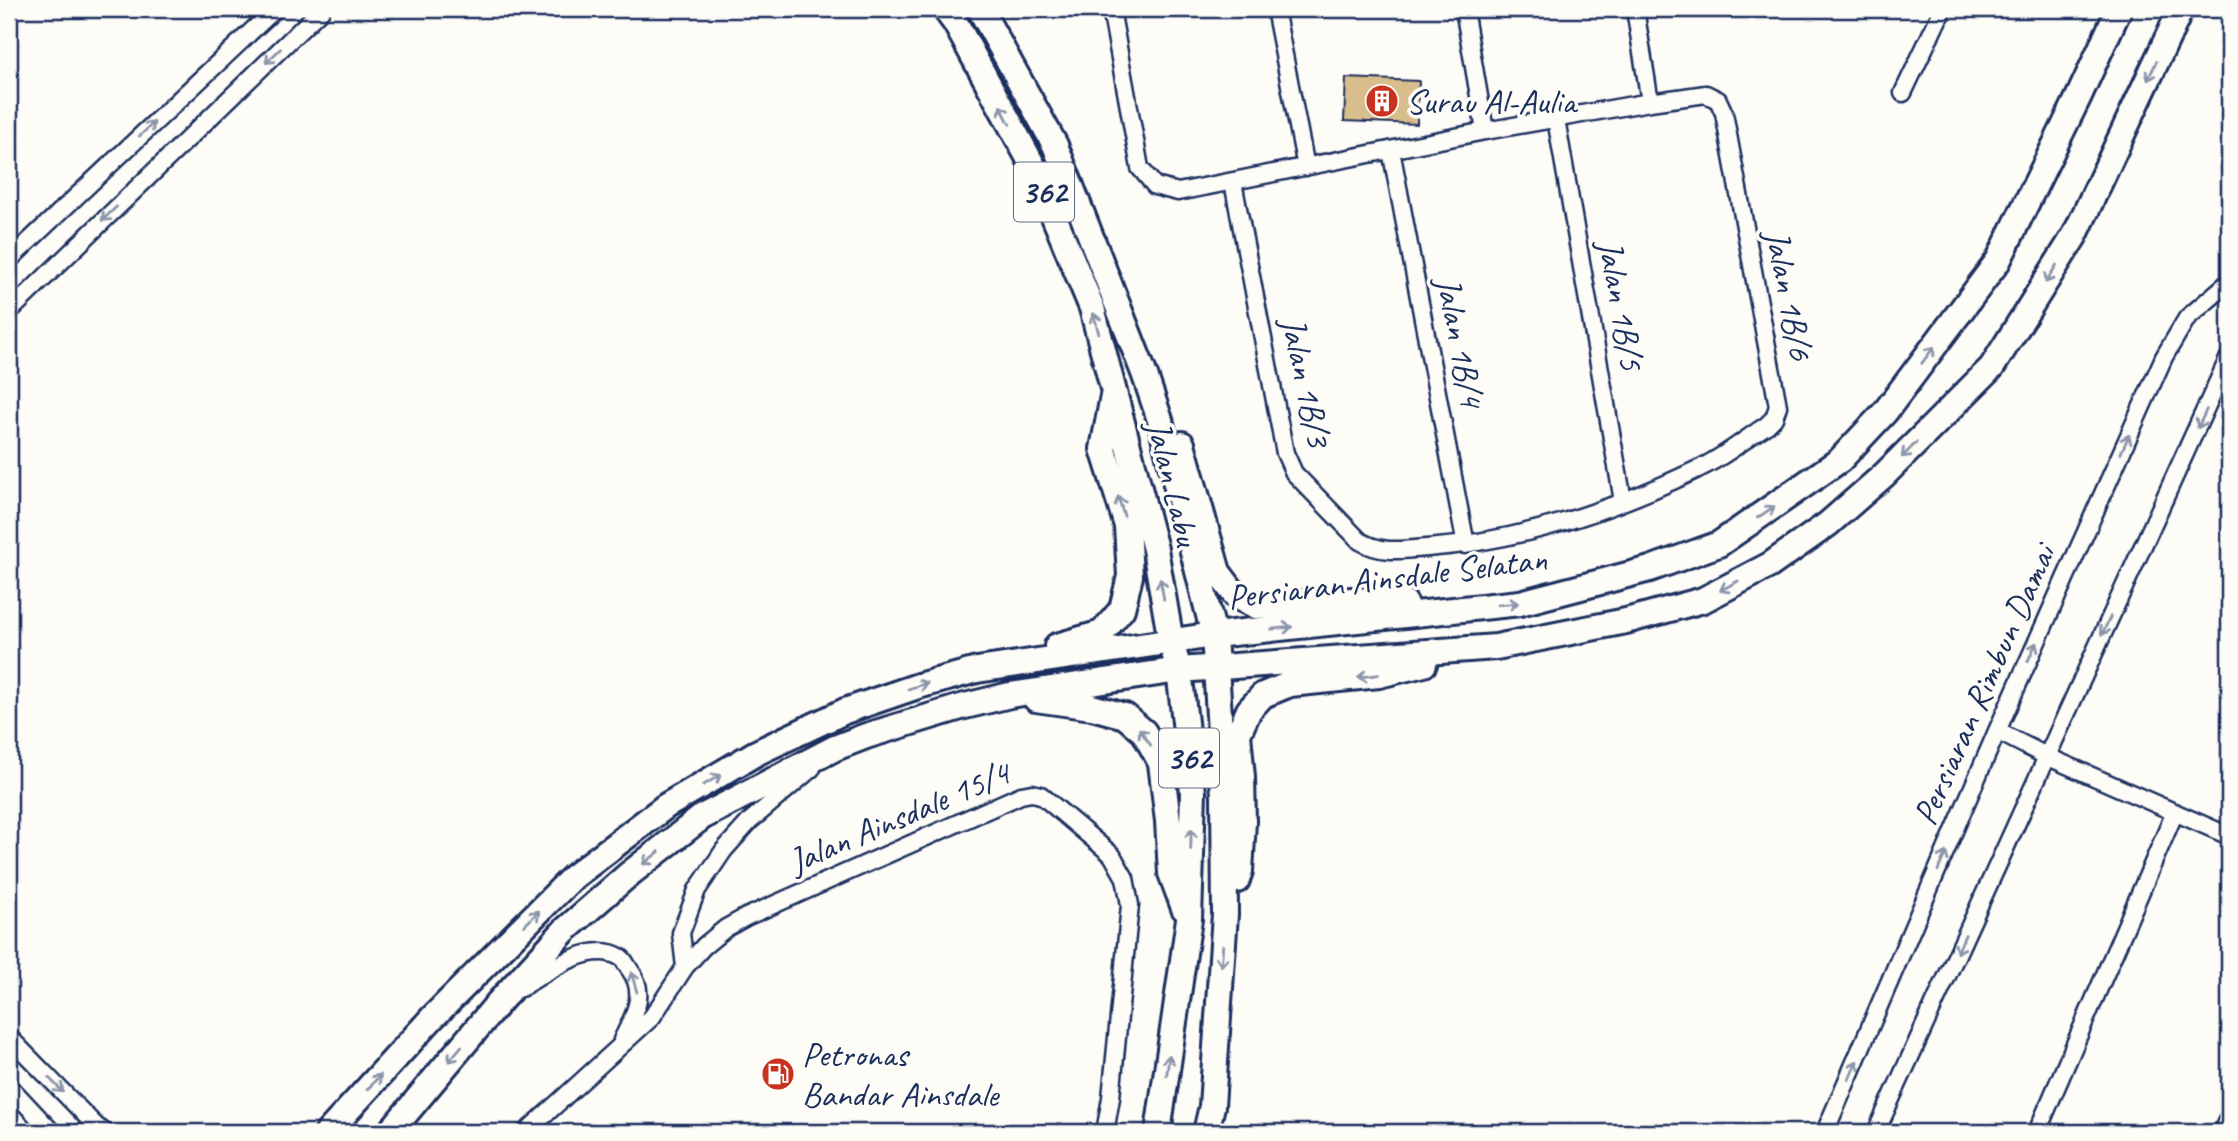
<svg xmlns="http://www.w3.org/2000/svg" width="2238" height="1141" viewBox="0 0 2238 1141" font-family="Caveat,sans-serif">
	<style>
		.building { fill: #d8bd8d; stroke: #1b2f5e; stroke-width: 2 }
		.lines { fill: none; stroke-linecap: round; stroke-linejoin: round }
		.minor-casing { stroke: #1b2f5e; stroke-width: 21 }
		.primary-casing { stroke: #1b2f5e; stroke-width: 30 }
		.minor { stroke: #fdfcf7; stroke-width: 16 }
		.primary { stroke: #fdfcf7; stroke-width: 24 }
		.oneway { stroke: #8c96aa }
		.labels { text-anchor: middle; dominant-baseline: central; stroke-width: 7; stroke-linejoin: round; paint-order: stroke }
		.shield { fill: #fdfcf7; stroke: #5f6c8c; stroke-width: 2 }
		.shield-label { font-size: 33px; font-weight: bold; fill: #1b2f5e }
		.poi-label { font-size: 35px; fill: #1b2f5e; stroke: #fdfcf7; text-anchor: start }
		.street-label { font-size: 35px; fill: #1b2f5e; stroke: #fdfcf7 }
	</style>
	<rect width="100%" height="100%" fill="#fdfcf7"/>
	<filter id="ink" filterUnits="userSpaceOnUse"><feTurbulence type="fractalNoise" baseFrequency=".0143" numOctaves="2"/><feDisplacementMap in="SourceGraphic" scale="14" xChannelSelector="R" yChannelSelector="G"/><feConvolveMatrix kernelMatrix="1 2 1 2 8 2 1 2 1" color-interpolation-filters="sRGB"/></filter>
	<g filter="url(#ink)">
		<!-- building -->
		<path class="building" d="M 1346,78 L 1419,81 L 1417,124 L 1344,121 Z"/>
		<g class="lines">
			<defs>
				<path id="minor" d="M 1111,9 L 1140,168 L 1155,186 L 1178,192 L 1485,131 L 1650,102 L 1706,94 L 1718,100 L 1724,113 L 1778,406 L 1774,418 L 1767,425 C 1745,439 1724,457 1700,468 C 1614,510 1522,541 1427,548 C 1402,550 1382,554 1360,541 L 1294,473 L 1285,453 L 1233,182
					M 1275,9 L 1306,167
					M 1464,9 L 1485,131
					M 1635,9 L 1650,102
					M 1903,93 L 1943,9
					M 1556,119 L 1623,501
					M 1391,150 L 1466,545
					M 9,260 L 275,9
					M 9,312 L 322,9
					M 1997,731 L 2046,756 L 2229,836
					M 685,967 L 681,933 L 697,890 L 724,850 L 750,821 L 812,768
					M 521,988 C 545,973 591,939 620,957 C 624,959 627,966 630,970 C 648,994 633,1017 622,1040
					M 9,1037 L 97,1127 L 105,1132
					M 9,1086 L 52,1132
					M 526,1132 L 652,1017 L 685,967 L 704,946 L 726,928 L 746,917 L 1021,795 L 1032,793 L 1041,795 L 1112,855 L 1125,878 L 1130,905 L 1111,1098 L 1105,1132
					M 1825,1132 L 1997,731 L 2164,357 L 2187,318 L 2229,282
					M 1876,1132 L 2229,357
					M 2037,1132 L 2175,812
					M 2222,1132 L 2229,1116"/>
				<path id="primary" d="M 945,9 L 956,24 L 1033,166 L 1092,308 L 1155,549 L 1171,642 L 1179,670 L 1193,792 L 1189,919 L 1158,1132
					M 980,9 L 1055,145 L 1144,373 L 1160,420 L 1214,635 L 1224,796 L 1225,914 L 1212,1106 L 1206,1132
					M 1182,444 L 1218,572 L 1236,596 L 1256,606 L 1352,600 L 1405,603
					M 1057,646 L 1102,633 L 1122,609 L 1130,576 L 1127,526 L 1103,449 L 1113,396
					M 1036,699 L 1092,707 L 1125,716 L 1144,732 L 1161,763 L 1168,821 L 1171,873 L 1184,908
					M 1237,880 L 1240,871 L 1243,822 L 1242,777 L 1238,734 L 1249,710 L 1263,695 L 1290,684 L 1379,675 L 1424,664
					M 328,1132 L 432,1018 L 573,877 L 666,806 L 756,753 L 845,711 L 918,686 L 977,670 L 1214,635 L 1520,603 L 1650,569 L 1719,544 L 1840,460 L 1885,412 L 1998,261 L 2078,98 L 2119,9
					M 390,1132 L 499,1002 L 564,931 L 628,875 L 702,817 L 835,748 L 866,736 L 961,707 L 1010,695 L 1179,670 L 1496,647 L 1626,621 L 1703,600 L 1770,565 L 1828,524 L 1884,475 L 1992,367 L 2075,235 L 2181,9"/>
			</defs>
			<!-- minor casing -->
			<use href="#minor" class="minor-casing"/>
			<!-- primary casing -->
			<use href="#primary" class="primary-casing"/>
			<!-- minor -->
			<use href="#minor" class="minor"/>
			<!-- primary -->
			<use href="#primary" class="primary"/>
		</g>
		<!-- one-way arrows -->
		<defs><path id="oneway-shaft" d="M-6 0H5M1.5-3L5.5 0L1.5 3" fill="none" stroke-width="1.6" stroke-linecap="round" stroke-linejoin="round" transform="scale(1.75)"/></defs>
		<g class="oneway">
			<use href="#oneway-shaft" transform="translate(273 56) rotate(136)"/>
			<use href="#oneway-shaft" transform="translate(2152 71) rotate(115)"/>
			<use href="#oneway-shaft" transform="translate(1005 115) rotate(-118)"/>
			<use href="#oneway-shaft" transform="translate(147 129) rotate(-43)"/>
			<use href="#oneway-shaft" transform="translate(109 214) rotate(136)"/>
			<use href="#oneway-shaft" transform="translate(2051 274) rotate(122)"/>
			<use href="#oneway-shaft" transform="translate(1096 323) rotate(-105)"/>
			<use href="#oneway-shaft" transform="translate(1928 355) rotate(-53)"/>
			<use href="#oneway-shaft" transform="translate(2202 419) rotate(115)"/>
			<use href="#oneway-shaft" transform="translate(2125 444) rotate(-66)"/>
			<use href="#oneway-shaft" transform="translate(1909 450) rotate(135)"/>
			<use href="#oneway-shaft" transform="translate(1121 506) rotate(-107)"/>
			<use href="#oneway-shaft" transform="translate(1766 512) rotate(-34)"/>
			<use href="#oneway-shaft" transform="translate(1729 586) rotate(152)"/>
			<use href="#oneway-shaft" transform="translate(1162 589) rotate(-100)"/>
			<use href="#oneway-shaft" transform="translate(1508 604) rotate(-5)"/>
			<use href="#oneway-shaft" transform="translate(2106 626) rotate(115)"/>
			<use href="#oneway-shaft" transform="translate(1282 628) rotate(-6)"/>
			<use href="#oneway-shaft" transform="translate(2032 652) rotate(-66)"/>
			<use href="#oneway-shaft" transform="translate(1368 676) rotate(173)"/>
			<use href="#oneway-shaft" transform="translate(918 686) rotate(-17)"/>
			<use href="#oneway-shaft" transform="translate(1145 737) rotate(-125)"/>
			<use href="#oneway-shaft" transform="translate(712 780) rotate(-31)"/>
			<use href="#oneway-shaft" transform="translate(1191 839) rotate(-88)"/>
			<use href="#oneway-shaft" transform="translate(651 858) rotate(142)"/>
			<use href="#oneway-shaft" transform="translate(1942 861) rotate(-67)"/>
			<use href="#oneway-shaft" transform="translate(532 918) rotate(-45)"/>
			<use href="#oneway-shaft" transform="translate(1961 944) rotate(114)"/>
			<use href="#oneway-shaft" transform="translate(1222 956) rotate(94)"/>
			<use href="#oneway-shaft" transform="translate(634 982) rotate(-106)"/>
			<use href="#oneway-shaft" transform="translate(455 1054) rotate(130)"/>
			<use href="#oneway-shaft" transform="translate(1168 1065) rotate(-82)"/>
			<use href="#oneway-shaft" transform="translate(1853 1070) rotate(-67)"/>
			<use href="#oneway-shaft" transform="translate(374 1082) rotate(-48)"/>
			<use href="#oneway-shaft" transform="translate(56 1085) rotate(45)"/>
		</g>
	</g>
	<!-- icons -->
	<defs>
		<symbol id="building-disc" viewBox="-11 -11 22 22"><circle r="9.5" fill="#c8321e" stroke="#fdfcf7"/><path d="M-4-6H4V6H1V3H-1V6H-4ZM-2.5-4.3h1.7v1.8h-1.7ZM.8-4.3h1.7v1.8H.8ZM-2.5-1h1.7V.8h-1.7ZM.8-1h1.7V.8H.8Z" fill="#fff"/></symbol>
		<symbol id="fuel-disc" viewBox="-11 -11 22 22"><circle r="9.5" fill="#c8321e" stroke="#fdfcf7"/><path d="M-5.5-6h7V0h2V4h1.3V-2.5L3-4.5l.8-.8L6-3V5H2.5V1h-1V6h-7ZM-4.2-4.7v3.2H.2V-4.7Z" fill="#fff"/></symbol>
	</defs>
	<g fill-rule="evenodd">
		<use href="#building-disc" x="1363" y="82" width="38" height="38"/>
		<use href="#fuel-disc" x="759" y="1055" width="38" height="38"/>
	</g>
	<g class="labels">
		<!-- shield labels -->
		<g class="shield">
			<rect x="1014" y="162.5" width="60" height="59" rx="5"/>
			<rect x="1159" y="728.5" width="60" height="59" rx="5"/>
		</g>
		<g class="shield-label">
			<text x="1044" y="192">362</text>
			<text x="1189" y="758">362</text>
		</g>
		<!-- poi labels -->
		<g class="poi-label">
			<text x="1406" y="101">Surau Al-Aulia</text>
			<text x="802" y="1054">Petronas<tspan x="802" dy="40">Bandar Ainsdale</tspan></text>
		</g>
		<!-- street labels -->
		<g class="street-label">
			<text transform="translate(1789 295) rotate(79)">Jalan 1B/6</text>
			<text transform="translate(1621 305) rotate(80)">Jalan 1B/5</text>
			<text transform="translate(1460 342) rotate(79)">Jalan 1B/4</text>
			<text transform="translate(1306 382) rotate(78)">Jalan 1B/3</text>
			<text transform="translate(1173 483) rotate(76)">Jalan Labu</text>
			<text transform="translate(1387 578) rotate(-7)">Persiaran Ainsdale Selatan</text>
			<text transform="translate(1984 685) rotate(-66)">Persiaran Rimbun Damai</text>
			<text transform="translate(899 817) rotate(-23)">Jalan Ainsdale 15/4</text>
		</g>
	</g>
	<!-- margin -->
	<rect width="2238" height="1141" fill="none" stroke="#fdfcf7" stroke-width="35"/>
	<rect x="18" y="18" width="2203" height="1106" fill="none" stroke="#1b2f5e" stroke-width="2.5" filter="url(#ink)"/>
</svg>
